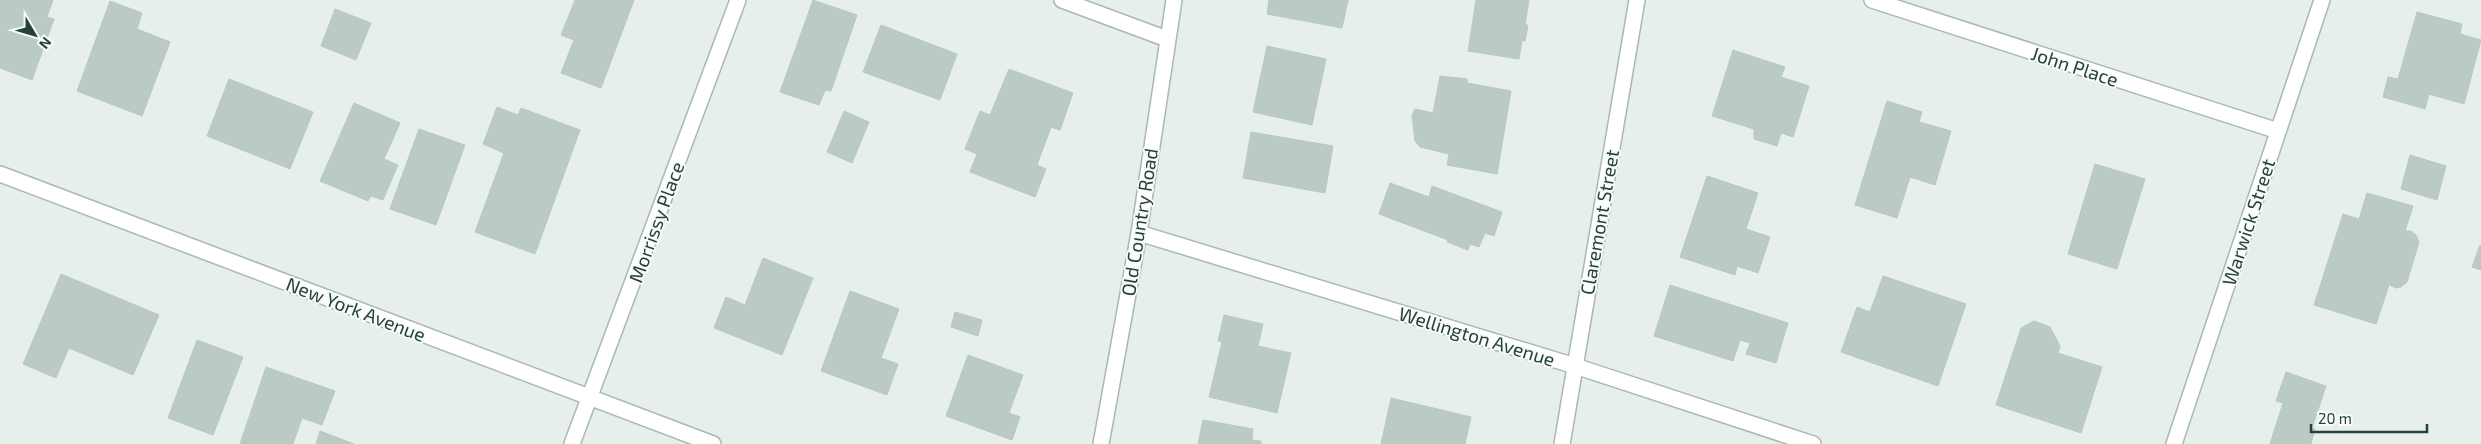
<svg xmlns="http://www.w3.org/2000/svg" width="2481" height="444" viewBox="0 0 2481 444" font-family="'Exo 2',sans-serif">
	<style>
		.building { fill: #bbcac4; stroke: #b8c9c2 }
		.lines { fill: none; stroke-linecap: round; stroke-linejoin: round }
		.minor-casing { stroke: #a8b8b2; stroke-width: 18 }
		.minor { stroke: #fff; stroke-width: 15 }
		.labels { text-anchor: middle; dominant-baseline: central; stroke-width: 4; stroke-linejoin: round; paint-order: stroke }
		.street-label { font-size: 19px; fill: #24423a; stroke: #f7fbf9 }
	</style>
	<rect width="100%" height="100%" fill="#e6efeb"/>
	<!-- building -->
	<path class="building" d="M 0,0 L 53,0 L 47,17 L 54,19 L 32,80 L 0,68 Z
		M 575,0 L 634,0 L 601,88 L 561,73 L 574,40 L 561,35 Z
		M 813,0 L 857,15 L 831,91 L 825,90 L 819,105 L 780,92 Z
		M 1269,0 L 1348,0 L 1342,28 L 1267,14 Z
		M 1476,0 L 1529,0 L 1525,25 L 1528,25 L 1525,41 L 1522,40 L 1519,59 L 1468,51 Z
		M 110,1 L 142,13 L 137,29 L 170,42 L 142,116 L 77,91 Z
		M 335,9 L 371,23 L 356,60 L 321,46 Z
		M 2417,12 L 2462,24 L 2460,34 L 2481,40 L 2464,104 L 2429,94 L 2425,109 L 2383,97 L 2388,77 L 2398,79 Z
		M 881,25 L 957,54 L 940,100 L 863,72 Z
		M 1267,46 L 1326,59 L 1312,125 L 1253,112 Z
		M 1733,50 L 1785,67 L 1781,77 L 1809,86 L 1793,137 L 1781,133 L 1777,146 L 1754,139 L 1754,129 L 1712,116 Z
		M 1009,69 L 1073,93 L 1060,130 L 1051,127 L 1037,165 L 1046,169 L 1035,197 L 970,172 L 977,154 L 965,149 L 980,111 L 990,115 Z
		M 1440,76 L 1467,79 L 1467,83 L 1511,91 L 1497,174 L 1447,165 L 1449,154 L 1420,147 L 1415,141 L 1412,115 L 1415,109 L 1433,113 Z
		M 229,79 L 313,112 L 290,169 L 207,136 Z
		M 1887,101 L 1922,112 L 1919,122 L 1951,131 L 1935,185 L 1910,177 L 1897,218 L 1855,205 Z
		M 354,103 L 400,123 L 384,159 L 398,165 L 383,200 L 371,196 L 368,201 L 320,181 Z
		M 497,107 L 518,115 L 521,108 L 580,130 L 535,254 L 475,232 L 504,153 L 483,144 Z
		M 844,111 L 869,122 L 852,163 L 827,152 Z
		M 419,129 L 465,145 L 436,225 L 390,209 Z
		M 1251,132 L 1333,146 L 1325,193 L 1243,178 Z
		M 2410,155 L 2446,166 L 2437,200 L 2401,189 Z
		M 2095,164 L 2145,179 L 2117,269 L 2068,254 Z
		M 1707,176 L 1758,193 L 1746,229 L 1770,237 L 1758,273 L 1737,266 L 1735,275 L 1680,257 Z
		M 1390,183 L 1429,197 L 1432,186 L 1502,212 L 1494,236 L 1485,233 L 1479,247 L 1470,244 L 1468,250 L 1447,242 L 1448,240 L 1379,214 Z
		M 2367,193 L 2413,206 L 2405,231 L 2411,231 L 2416,235 L 2419,242 L 2407,282 L 2401,287 L 2396,288 L 2391,286 L 2390,282 L 2376,324 L 2314,305 L 2343,214 L 2359,219 Z
		M 2480,245 L 2481,246 L 2481,270 L 2472,267 Z
		M 763,258 L 813,278 L 782,355 L 714,328 L 726,297 L 745,305 Z
		M 61,274 L 159,315 L 133,375 L 69,348 L 56,378 L 23,364 Z
		M 1883,276 L 1966,304 L 1938,386 L 1841,352 L 1857,307 L 1870,312 Z
		M 1670,285 L 1788,323 L 1776,363 L 1746,354 L 1750,343 L 1740,340 L 1733,361 L 1654,336 Z
		M 850,291 L 899,309 L 881,358 L 898,364 L 887,395 L 821,371 Z
		M 955,312 L 982,320 L 978,336 L 951,327 Z
		M 1224,315 L 1263,324 L 1258,346 L 1291,353 L 1277,413 L 1209,397 L 1222,342 L 1218,341 Z
		M 2034,321 L 2050,327 L 2060,346 L 2058,353 L 2102,367 L 2081,433 L 1996,405 L 2021,328 Z
		M 197,340 L 243,357 L 213,435 L 168,418 Z
		M 968,355 L 1023,375 L 1009,413 L 1020,417 L 1012,440 L 946,416 Z
		M 266,367 L 335,391 L 322,425 L 302,418 L 293,444 L 240,444 Z
		M 2286,372 L 2326,386 L 2312,428 L 2315,429 L 2311,444 L 2270,444 L 2283,403 L 2276,401 Z
		M 1391,398 L 1471,417 L 1465,444 L 1381,444 Z
		M 1203,420 L 1253,429 L 1252,440 L 1261,441 L 1261,444 L 1198,444 Z
		M 320,431 L 354,444 L 316,444 Z"/>
	<g class="lines">
		<defs>
			<path id="minor" d="M 1062,0 L 1167,39
				M 1872,0 L 2278,131
				M 0,174 L 713,444
				M 1139,233 L 1575,366 L 1813,444
				M 572,444 L 738,0
				M 1101,444 L 1139,233 L 1174,0
				M 1562,444 L 1637,0
				M 2174,444 L 2322,0"/>
		</defs>
		<!-- minor casing -->
		<use href="#minor" class="minor-casing"/>
		<!-- minor -->
		<use href="#minor" class="minor"/>
	</g>
	<g class="labels">
		<!-- street labels -->
		<g class="street-label">
			<text transform="translate(2075 66) rotate(18)">John Place</text>
			<text transform="translate(656 222) rotate(-70)">Morrissy Place</text>
			<text transform="translate(1139 222) rotate(-81)">Old Country Road</text>
			<text transform="translate(1599 222) rotate(-80)">Claremont Street</text>
			<text transform="translate(2248 222) rotate(-72)">Warwick Street</text>
			<text transform="translate(356 309) rotate(21)">New York Avenue</text>
			<text transform="translate(1477 336) rotate(17)">Wellington Avenue</text>
		</g>
	</g>
	<!-- north arrow -->
	<g transform="translate(35 35) rotate(128)" stroke="#f7fbf9" stroke-width="4" paint-order="stroke">
	<path d="M0-4L9 19L0 12L-9 19Z" fill="#24423a"/>
	<text y="-8" font-size="14" font-weight="bold" text-anchor="middle" fill="#24423a">N</text>
	</g>
	<!-- scale -->
	<path d="M2311 424v8h116v-8" fill="none" stroke="#24423a" stroke-width="2.5"/>
	<text x="2318" y="424" font-size="15" fill="#24423a" stroke="#f7fbf9" stroke-width="4" paint-order="stroke">20 m</text>
</svg>
